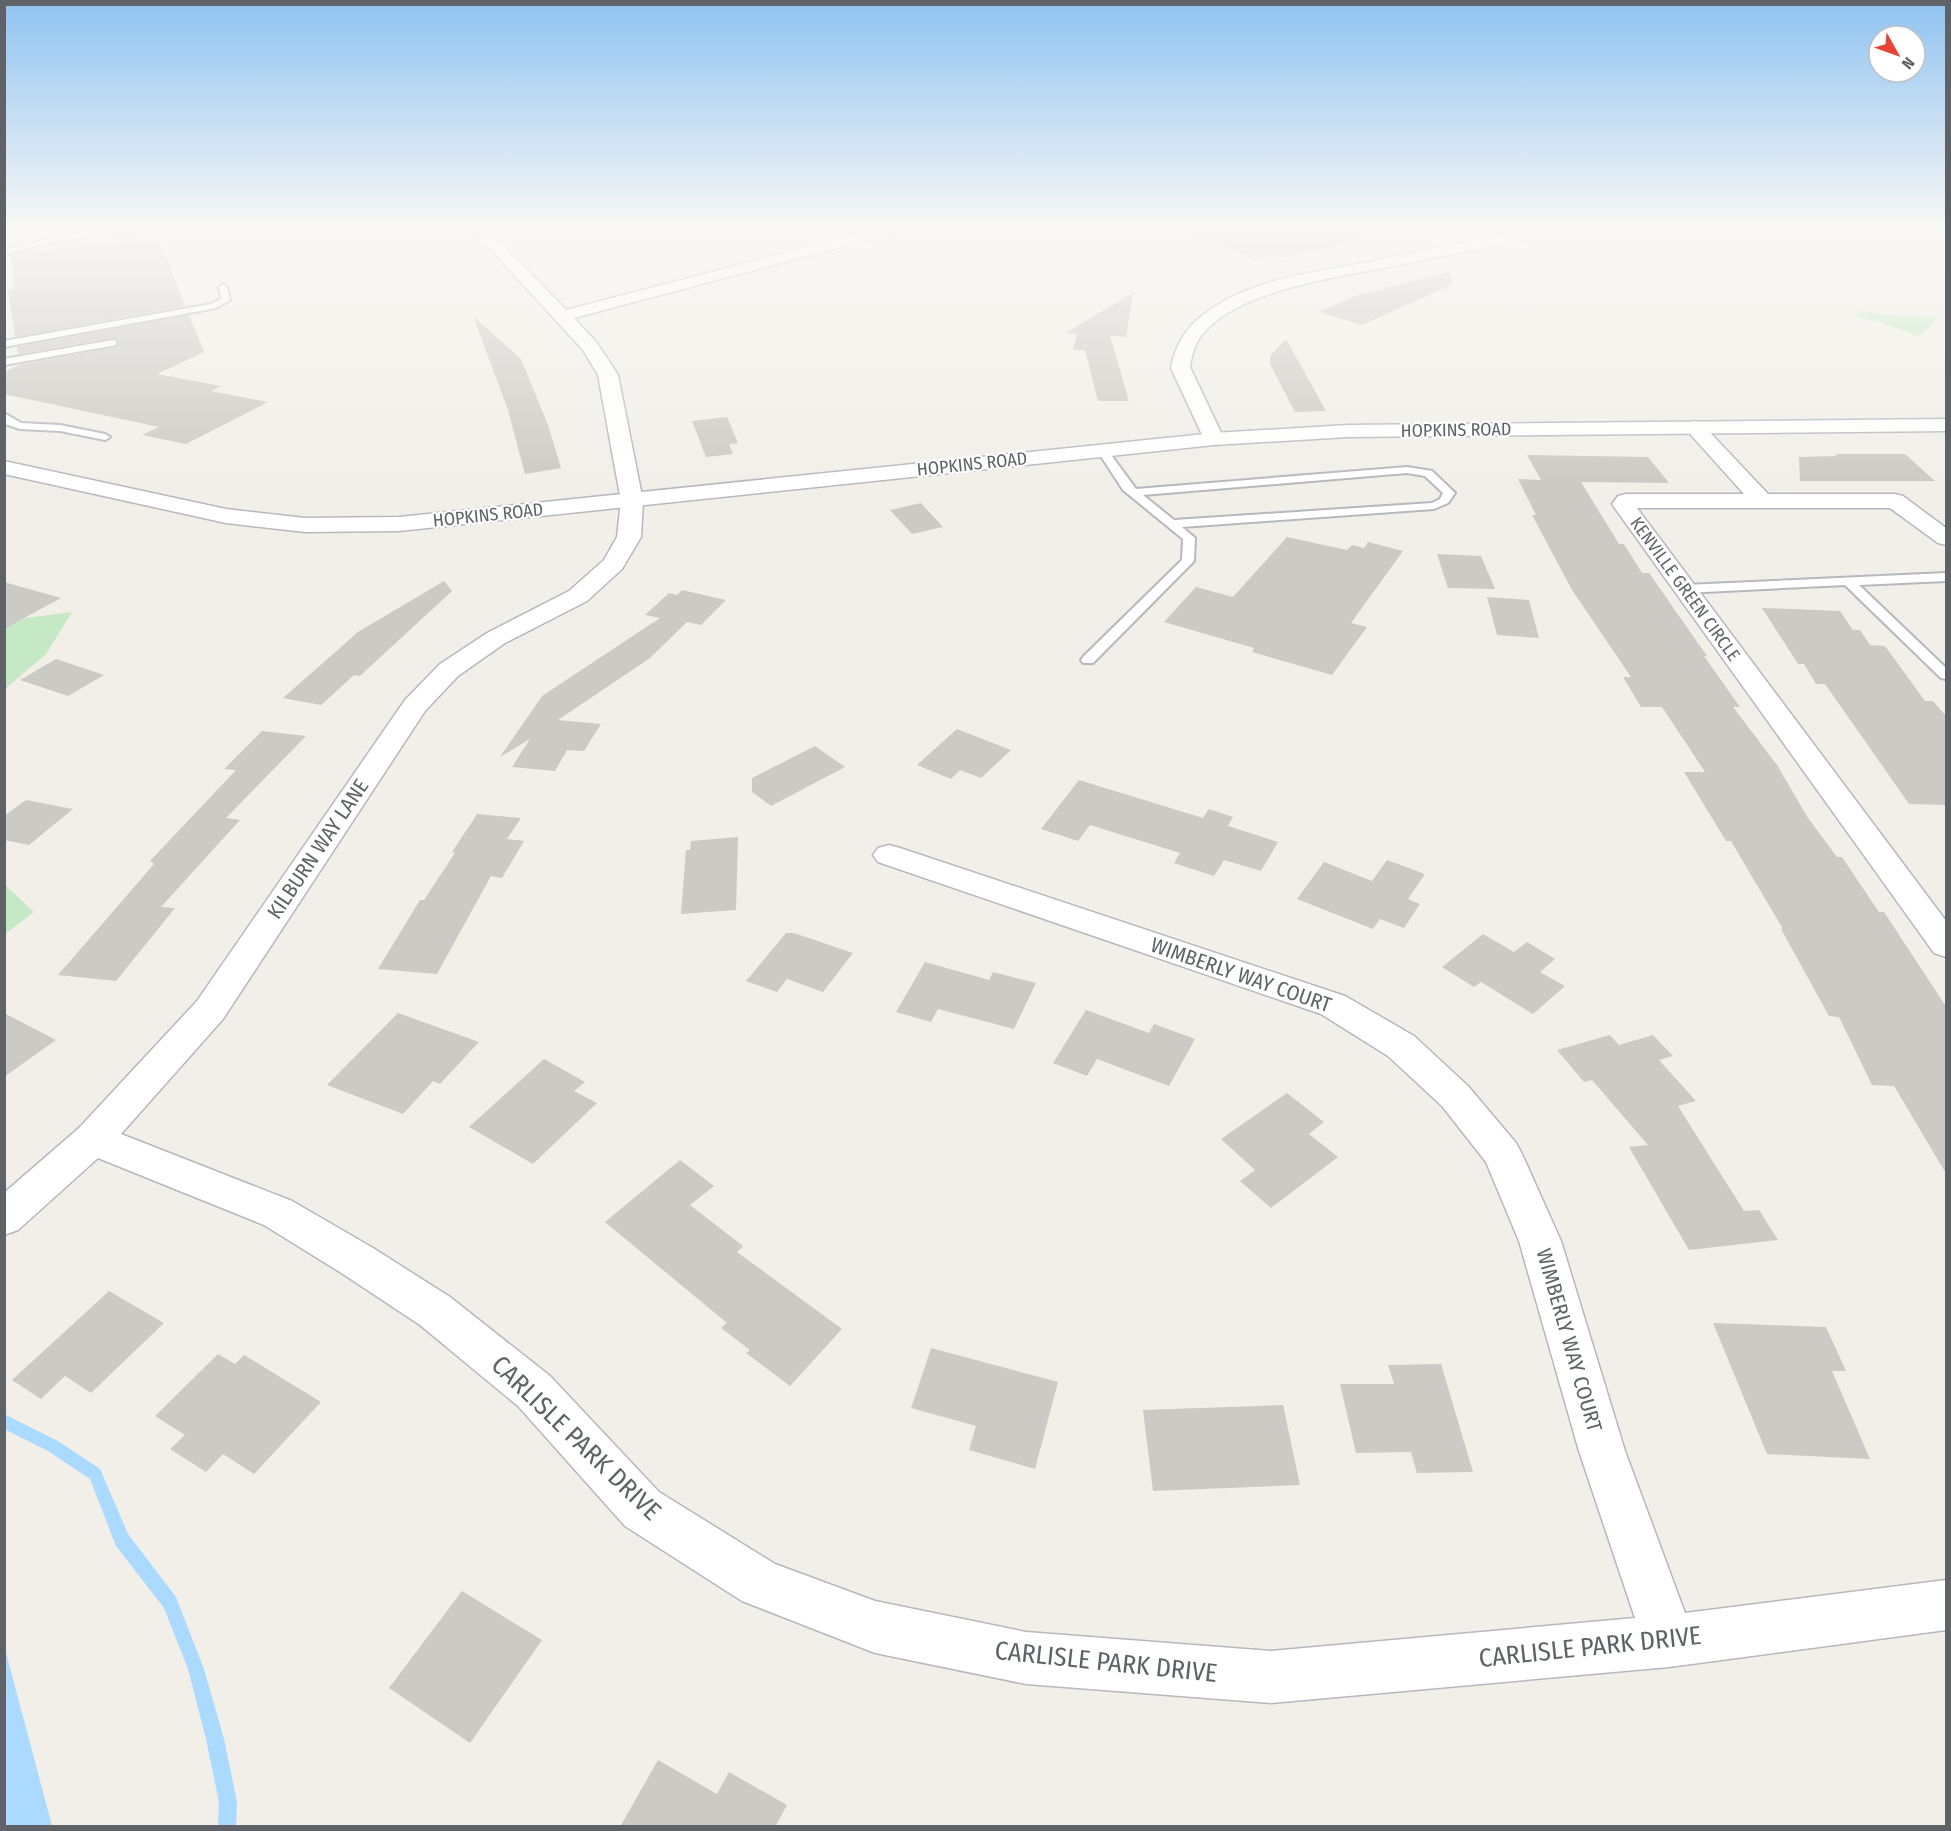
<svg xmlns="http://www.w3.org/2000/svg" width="1951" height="1831" viewBox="0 0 1951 1831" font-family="'Fira Sans Condensed',sans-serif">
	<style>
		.green { fill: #c5e8c5 }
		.water { fill: #aadaff }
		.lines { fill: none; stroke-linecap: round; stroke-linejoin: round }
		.stream { fill: #aadaff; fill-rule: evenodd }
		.building { fill: #cccac5 }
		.service-casing { stroke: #b5b8bc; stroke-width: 4 }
		.minor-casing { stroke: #b5b8bc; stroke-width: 3 }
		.secondary-casing { stroke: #b6babf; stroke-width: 3 }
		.service { fill: #fff; fill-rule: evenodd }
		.minor { fill: #fff; fill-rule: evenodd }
		.secondary { fill: #fff; fill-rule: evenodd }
		.labels { text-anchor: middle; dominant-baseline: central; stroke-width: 4.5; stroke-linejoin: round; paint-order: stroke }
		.far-street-label { font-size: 18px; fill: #5f6368; stroke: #fff }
		.street-label { font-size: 21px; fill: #5f6368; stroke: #fff }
		.near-street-label { font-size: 26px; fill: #5f6368; stroke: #fff }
	</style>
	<rect width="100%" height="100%" fill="#f1efe8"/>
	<!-- green -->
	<path class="green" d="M 1861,310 L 1884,315 L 1937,317 L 1925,332 L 1918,336 L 1876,321 L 1855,317 Z
		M 72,612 L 46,654 L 5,689 L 4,621 Z
		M 5,885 L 34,912 L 5,934 Z"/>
	<!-- water -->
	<path class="water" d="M 5,1649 L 52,1826 L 5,1826 Z"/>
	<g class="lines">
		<!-- stream -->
		<path class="stream" d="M 631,229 L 637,229 L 624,236 L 620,235 Z
			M 4,1414 L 58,1441 L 100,1469 L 128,1534 L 176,1597 L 204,1669 L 224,1739 L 237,1802 L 236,1826 L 218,1826 L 219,1802 L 206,1739 L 188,1669 L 164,1608 L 116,1546 L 90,1479 L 48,1451 L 4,1429 Z"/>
	</g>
	<!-- building -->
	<path class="building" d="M 1185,229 L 1359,229 L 1361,242 L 1277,258 L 1268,255 L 1255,260 Z
		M 158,236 L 185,306 L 15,337 L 8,290 L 15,289 L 11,255 Z
		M 1448,272 L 1453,284 L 1362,325 L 1318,312 L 1358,295 Z
		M 1133,293 L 1126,337 L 1110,336 L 1129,401 L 1098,401 L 1085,350 L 1073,350 L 1077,334 L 1065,333 Z
		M 189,315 L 204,352 L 157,374 L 221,386 L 211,391 L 268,402 L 186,444 L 142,435 L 159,427 L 4,394 L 4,372 L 19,365 L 116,347 L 118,341 L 113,338 L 18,354 L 17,347 Z
		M 473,316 L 521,359 L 548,425 L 561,468 L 525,474 L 508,410 Z
		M 1286,339 L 1326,411 L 1295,412 L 1270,364 L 1270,356 Z
		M 727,417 L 738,443 L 729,444 L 733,454 L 706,457 L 692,421 Z
		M 1835,454 L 1905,454 L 1935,481 L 1800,481 L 1799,457 L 1837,456 Z
		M 1527,455 L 1648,457 L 1669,483 L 1581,482 L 1619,544 L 1624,544 L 1642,573 L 1649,573 L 1707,656 L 1704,656 L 1740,707 L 1733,707 L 1777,765 L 1808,818 L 1837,857 L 1842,857 L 1879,912 L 1884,912 L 1947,1008 L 1947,1175 L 1894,1086 L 1872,1085 L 1839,1017 L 1829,1016 L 1781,929 L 1783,929 L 1731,841 L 1726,841 L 1684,772 L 1705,772 L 1662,707 L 1641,707 L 1623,677 L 1631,677 L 1572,590 L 1532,515 L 1536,515 L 1518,479 L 1541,480 Z
		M 921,503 L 943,527 L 912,534 L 890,510 Z
		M 1287,537 L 1347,550 L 1352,545 L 1364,548 L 1368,542 L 1403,551 L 1351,623 L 1367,627 L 1332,675 L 1252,652 L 1254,648 L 1164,622 L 1196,587 L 1233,597 Z
		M 1437,554 L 1481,556 L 1495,589 L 1448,588 Z
		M 444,581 L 452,591 L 360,676 L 354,675 L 321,705 L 283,698 L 358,632 Z
		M 4,582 L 61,598 L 4,629 Z
		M 682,590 L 726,600 L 701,625 L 687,622 L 650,658 L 558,720 L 601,724 L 584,751 L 567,750 L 555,771 L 512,767 L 530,739 L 500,757 L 542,696 L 660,618 L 645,615 L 669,593 L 677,595 Z
		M 1487,597 L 1529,600 L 1539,638 L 1497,635 Z
		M 1762,608 L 1840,611 L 1853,630 L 1860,630 L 1870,645 L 1885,646 L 1925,701 L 1933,701 L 1947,717 L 1947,805 L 1909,804 L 1825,684 L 1816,684 L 1804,664 L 1798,664 Z
		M 56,659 L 104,675 L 68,696 L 20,680 Z
		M 957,729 L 1011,750 L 981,778 L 960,770 L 951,779 L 917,765 Z
		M 262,731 L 306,736 L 226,818 L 240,820 L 161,907 L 175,908 L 116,981 L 58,975 L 154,864 L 150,861 L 236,770 L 224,769 Z
		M 815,746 L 845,767 L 771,806 L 752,792 L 752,778 Z
		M 1079,780 L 1203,818 L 1209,809 L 1233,817 L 1228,826 L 1278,842 L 1261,871 L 1224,860 L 1214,876 L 1174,863 L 1180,853 L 1090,825 L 1078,841 L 1041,829 Z
		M 26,800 L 73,809 L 29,845 L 4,840 L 4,816 Z
		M 477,814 L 521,818 L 507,839 L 524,841 L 502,878 L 491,876 L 437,974 L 378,969 L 420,900 L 424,900 L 455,853 L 452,852 Z
		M 738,837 L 736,910 L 681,914 L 686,850 L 690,850 L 691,841 Z
		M 1387,860 L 1425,874 L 1408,899 L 1420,904 L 1404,928 L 1380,919 L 1373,929 L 1297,899 L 1324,862 L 1372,881 Z
		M 786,933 L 794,933 L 853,953 L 823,992 L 787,979 L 777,992 L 746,981 Z
		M 1483,934 L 1514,952 L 1527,942 L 1555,959 L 1540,972 L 1565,986 L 1533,1014 L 1481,982 L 1474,987 L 1442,967 Z
		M 925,962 L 989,980 L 993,972 L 1036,983 L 1014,1029 L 938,1009 L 931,1022 L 896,1012 Z
		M 1086,1010 L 1149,1033 L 1154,1024 L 1195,1039 L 1169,1086 L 1097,1059 L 1087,1076 L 1053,1063 Z
		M 4,1013 L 56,1040 L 4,1077 Z
		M 398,1013 L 479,1042 L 440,1084 L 433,1081 L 403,1114 L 327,1085 Z
		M 1610,1035 L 1619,1045 L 1653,1035 L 1673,1056 L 1659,1060 L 1696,1101 L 1678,1106 L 1744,1211 L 1759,1210 L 1778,1240 L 1689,1250 L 1629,1147 L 1648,1145 L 1592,1080 L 1584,1082 L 1557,1050 Z
		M 544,1059 L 585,1082 L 574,1091 L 597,1103 L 533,1164 L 469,1127 Z
		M 1287,1093 L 1324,1122 L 1309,1134 L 1338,1157 L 1271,1208 L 1240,1181 L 1255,1170 L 1221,1139 Z
		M 680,1160 L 714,1186 L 690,1205 L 743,1246 L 737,1252 L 842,1329 L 790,1386 L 746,1353 L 750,1350 L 721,1328 L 727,1323 L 605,1222 Z
		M 109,1291 L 164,1323 L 91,1393 L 65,1376 L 41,1399 L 12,1380 Z
		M 1713,1323 L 1826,1327 L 1846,1371 L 1832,1371 L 1870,1459 L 1767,1454 Z
		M 931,1348 L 1058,1382 L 1035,1469 L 969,1450 L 976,1426 L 911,1408 Z
		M 218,1354 L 235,1364 L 244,1355 L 321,1402 L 254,1474 L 223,1454 L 206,1472 L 170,1449 L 185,1435 L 155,1416 Z
		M 1441,1364 L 1473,1472 L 1417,1473 L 1411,1452 L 1356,1453 L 1340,1384 L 1394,1384 L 1388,1365 Z
		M 1283,1405 L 1300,1485 L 1153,1491 L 1143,1410 Z
		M 462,1591 L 542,1640 L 470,1743 L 389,1688 Z
		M 658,1760 L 717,1794 L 729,1772 L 787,1805 L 775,1827 L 620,1827 Z"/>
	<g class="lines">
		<defs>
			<path id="service" d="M 117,229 L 136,229 L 45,244 L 4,255 L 4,250 L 45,240 Z
				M 223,284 L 227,287 L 230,300 L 216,308 L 4,347 L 4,341 L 211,304 L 221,299 L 219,287 Z
				M 113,340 L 116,341 L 116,345 L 4,365 L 4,359 Z
				M 4,413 L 21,423 L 60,425 L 105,434 L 110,437 L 105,440 L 60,431 L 20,429 L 5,424 Z
				M 1102,447 L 1106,448 L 1136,489 L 1407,467 L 1432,471 L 1455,493 L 1448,503 L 1434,509 L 1182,527 L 1195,538 L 1194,561 L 1093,663 L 1083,663 L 1081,660 L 1083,657 L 1182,560 L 1183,539 L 1123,490 L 1097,450 ZM 1407,473 L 1425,476 L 1443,493 L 1440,499 L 1432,503 L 1174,520 L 1143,495 Z
				M 1946,573 L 1946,581 L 1859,585 L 1946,668 L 1946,679 L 1941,678 L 1845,585 L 1685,593 L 1679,589 L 1685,585 Z"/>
			<path id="minor" d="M 472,229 L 488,229 L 566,310 L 876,229 L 901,229 L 898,232 L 574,318 L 597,343 L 618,375 L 643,501 L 641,537 L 622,569 L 587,601 L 505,643 L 458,676 L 425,711 L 223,1019 L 121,1134 L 292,1201 L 373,1248 L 450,1297 L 550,1376 L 659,1492 L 775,1564 L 875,1601 L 1026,1632 L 1271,1651 L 1635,1618 L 1579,1451 L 1519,1241 L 1486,1162 L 1442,1106 L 1388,1056 L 1321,1014 L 878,862 L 873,855 L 878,848 L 889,845 L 900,848 L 1345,996 L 1414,1036 L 1468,1086 L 1516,1143 L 1522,1154 L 1561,1241 L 1625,1451 L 1685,1613 L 1946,1580 L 1946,1630 L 1669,1667 L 1271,1703 L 1026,1684 L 875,1653 L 742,1601 L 625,1526 L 518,1406 L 420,1325 L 343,1274 L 264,1225 L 98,1158 L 18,1230 L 4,1235 L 4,1193 L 79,1128 L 197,1001 L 405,700 L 440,664 L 487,633 L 569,591 L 604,560 L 617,537 L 621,501 L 598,375 L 583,350 Z
				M 1530,229 L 1560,229 L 1552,234 C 1501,244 1450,255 1399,265 C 1344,276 1246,288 1206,330 C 1196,340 1192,353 1190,367 L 1224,439 L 1221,443 L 1214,445 L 1207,443 L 1204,439 L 1171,368 C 1175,344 1187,326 1207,312 C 1251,279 1315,272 1368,262 C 1422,251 1476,240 1530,229 Z
				M 1694,421 L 1701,423 L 1768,494 L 1895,494 L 1903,496 L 1946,528 L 1946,545 L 1938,543 L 1890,508 L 1637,508 L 1946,921 L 1946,957 L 1934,953 L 1612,504 L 1618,496 L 1626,494 L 1744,494 L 1684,427 L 1687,423 Z"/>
			<path id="secondary" d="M 1946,419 L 1946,431 L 1348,437 L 1214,445 L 399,531 L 305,532 L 226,523 L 4,474 L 4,461 L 226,509 L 305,518 L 399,517 L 1214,433 L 1348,425 Z"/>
		</defs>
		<!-- service casing -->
		<use href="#service" class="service-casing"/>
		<!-- minor casing -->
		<use href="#minor" class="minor-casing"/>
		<!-- secondary casing -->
		<use href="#secondary" class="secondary-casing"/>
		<!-- service -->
		<use href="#service" class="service"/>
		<!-- minor -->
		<use href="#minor" class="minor"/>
		<!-- secondary -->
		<use href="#secondary" class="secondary"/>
	</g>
	<!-- sky -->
	<linearGradient id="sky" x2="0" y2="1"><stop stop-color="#8fc3f1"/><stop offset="0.47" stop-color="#f9f8f5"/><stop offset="1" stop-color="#f9f8f5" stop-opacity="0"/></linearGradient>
	<rect width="1951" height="485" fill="url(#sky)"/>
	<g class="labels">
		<!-- far-street labels -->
		<g class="far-street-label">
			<text transform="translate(1456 430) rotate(-1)">HOPKINS ROAD</text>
			<text transform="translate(972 464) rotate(-6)">HOPKINS ROAD</text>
			<text transform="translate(488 515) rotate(-6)">HOPKINS ROAD</text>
			<text transform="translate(1685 589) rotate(54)">KENVILLE GREEN CIRCLE</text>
		</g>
		<!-- street labels -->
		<g class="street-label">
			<text transform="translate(318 849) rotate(-56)">KILBURN WAY LANE</text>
			<text transform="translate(1241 975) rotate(19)">WIMBERLY WAY COURT</text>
			<text transform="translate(1569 1340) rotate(74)">WIMBERLY WAY COURT</text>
		</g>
		<!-- near-street labels -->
		<g class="near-street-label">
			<text transform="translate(576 1438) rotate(44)">CARLISLE PARK DRIVE</text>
			<text transform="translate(1590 1647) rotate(-6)">CARLISLE PARK DRIVE</text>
			<text transform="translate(1106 1662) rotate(6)">CARLISLE PARK DRIVE</text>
		</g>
	</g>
	<!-- border -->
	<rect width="1951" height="1831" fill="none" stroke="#5f6368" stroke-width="12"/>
	<!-- north arrow -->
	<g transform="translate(1897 54) rotate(130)"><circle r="28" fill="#ffffff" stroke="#bfc1c3" stroke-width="1.5"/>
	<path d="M0-4.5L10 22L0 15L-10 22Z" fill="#ea4335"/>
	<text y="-9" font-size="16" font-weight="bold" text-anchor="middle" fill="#5f6368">N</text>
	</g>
</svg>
